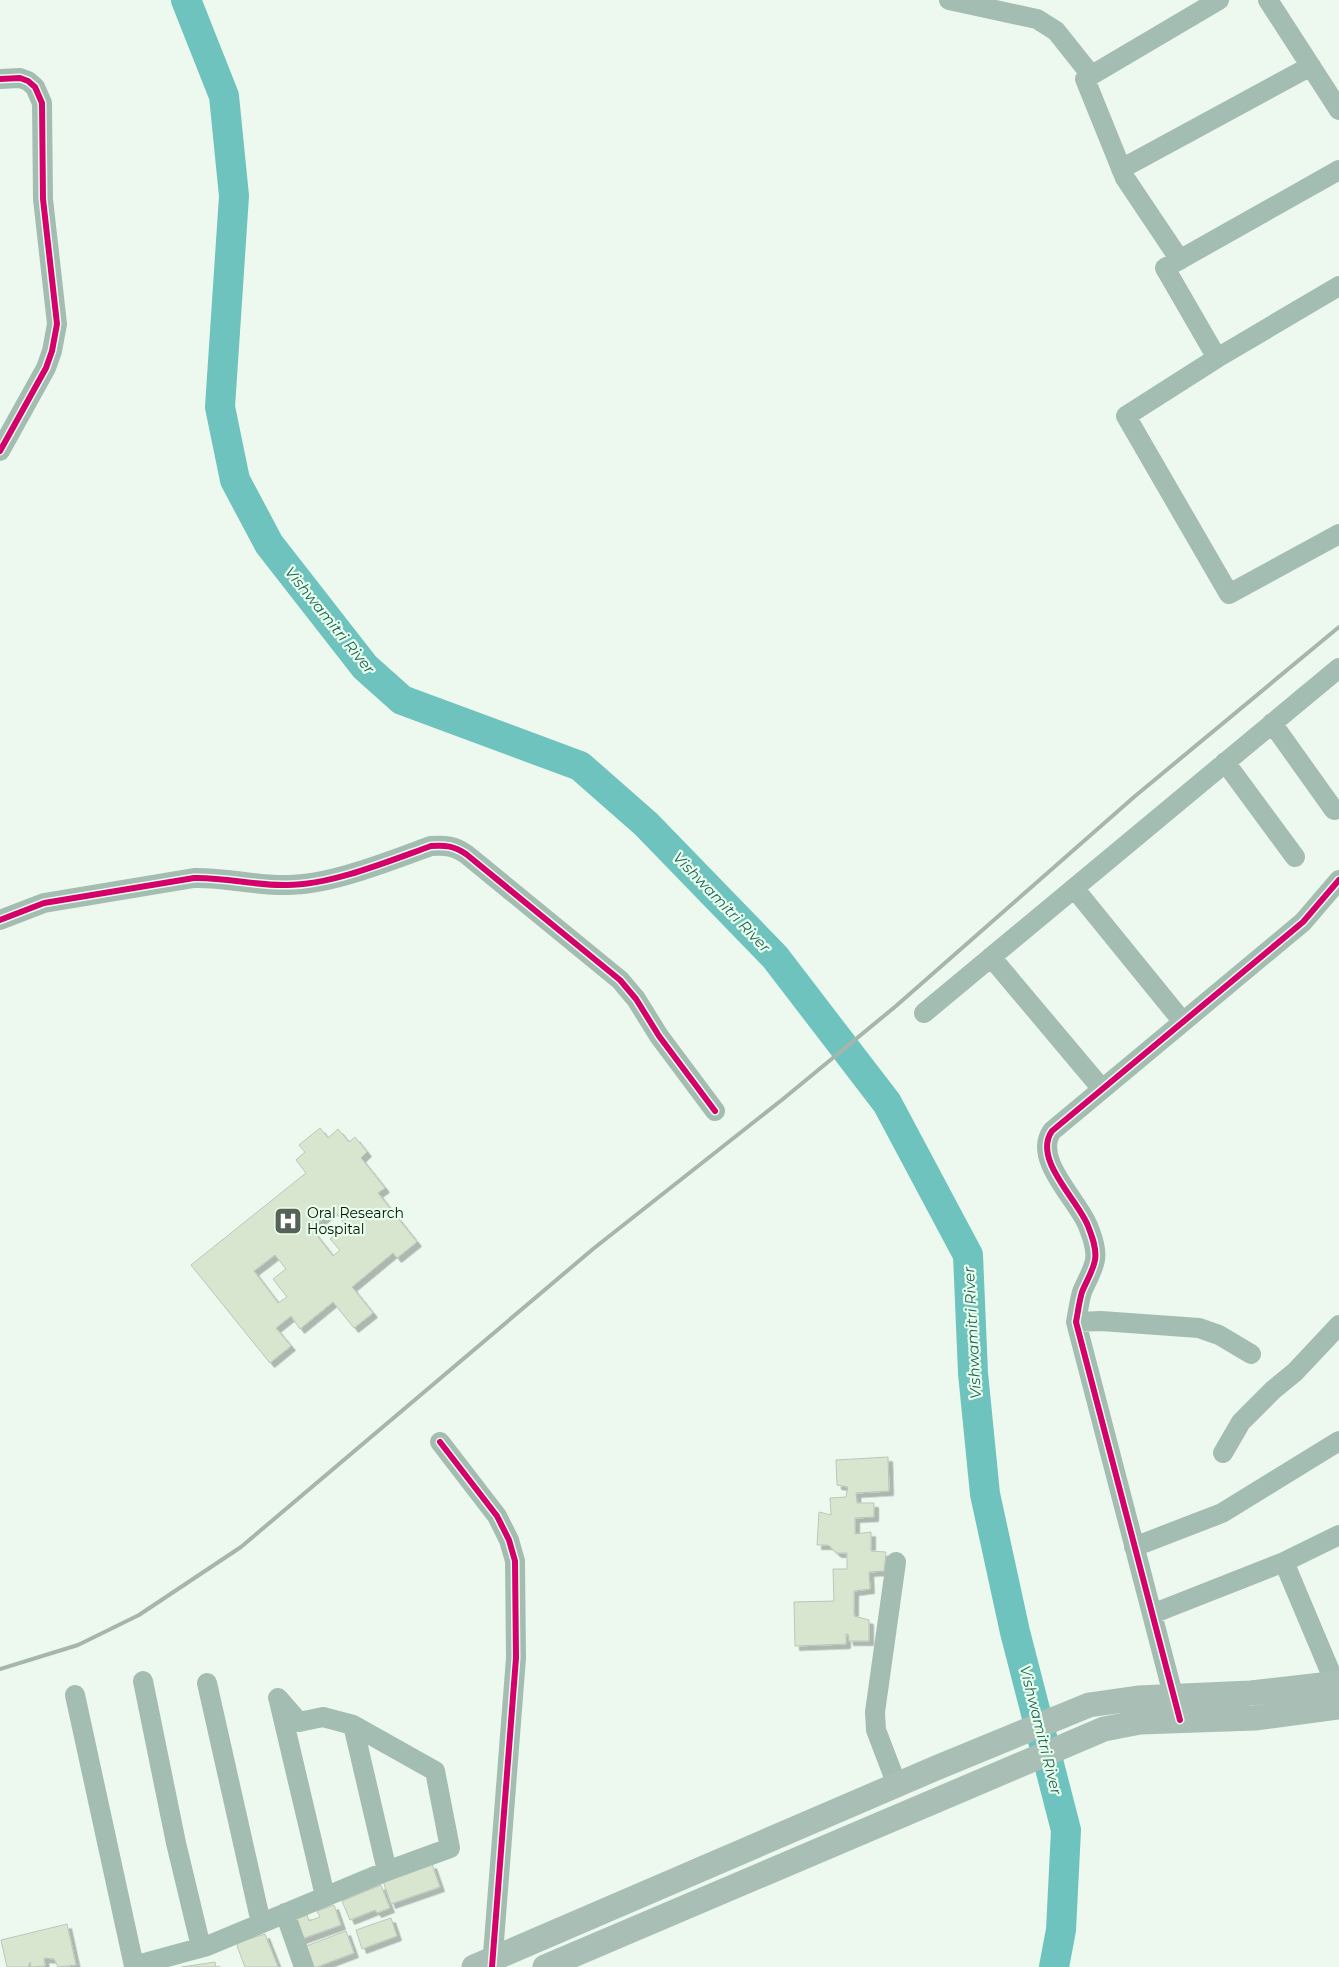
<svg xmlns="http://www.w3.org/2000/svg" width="1339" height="1967" viewBox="0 0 1339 1967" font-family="Montserrat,sans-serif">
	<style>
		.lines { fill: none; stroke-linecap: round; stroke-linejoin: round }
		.river { stroke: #6ec3be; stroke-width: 30 }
		.building { fill: #d8e6cf; stroke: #bdc5ba; fill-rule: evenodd; filter: url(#shadow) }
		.minor { stroke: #a4bdb3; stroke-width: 20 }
		.major { stroke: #a9bfb6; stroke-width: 25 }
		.rail { stroke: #a6b6ad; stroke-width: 4 }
		.cycleway-casing { stroke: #e7ffeb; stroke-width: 9 }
		.cycleway { stroke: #d6006c; stroke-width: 6 }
		.labels { text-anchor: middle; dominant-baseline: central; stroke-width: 4.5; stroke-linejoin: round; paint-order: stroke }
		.poi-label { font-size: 14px; fill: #050f07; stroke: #e7ffeb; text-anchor: start }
		.water-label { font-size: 15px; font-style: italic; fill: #22605e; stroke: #e7ffeb }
	</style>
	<defs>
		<filter id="shadow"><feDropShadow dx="4.5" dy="4.5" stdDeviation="0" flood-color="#0004"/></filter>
	</defs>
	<rect width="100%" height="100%" fill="#edf9ee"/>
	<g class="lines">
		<!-- river -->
		<path class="river" d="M 186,0 L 224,96 L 234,196 L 220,407 L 235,480 L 269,544 L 365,667 L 402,700 L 580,766 L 646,824 L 775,957 L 887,1103 L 968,1255 L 973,1373 L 985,1494 L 1015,1632 L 1066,1830 L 1061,1930 L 1054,1967"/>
	</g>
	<!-- building -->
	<path class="building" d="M 320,1128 L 328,1138 L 338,1129 L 349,1142 L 355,1137 L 367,1152 L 361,1158 L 385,1188 L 378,1193 L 417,1242 L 397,1258 L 393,1253 L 352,1287 L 373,1313 L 354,1328 L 333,1302 L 300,1329 L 291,1316 L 276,1328 L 291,1346 L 270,1363 L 191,1265 L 306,1173 L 296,1160 L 305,1152 L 299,1145 ZM 334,1210 L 346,1226 L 330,1239 L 340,1250 L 333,1256 L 311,1228 ZM 275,1255 L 286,1269 L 273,1279 L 287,1297 L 278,1303 L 254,1271 Z
		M 888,1457 L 889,1491 L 856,1493 L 857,1503 L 874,1503 L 874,1517 L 855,1518 L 855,1534 L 871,1532 L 871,1551 L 886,1552 L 884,1571 L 869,1572 L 870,1589 L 854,1591 L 854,1616 L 869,1620 L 869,1641 L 849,1641 L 848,1634 L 846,1634 L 846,1644 L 795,1646 L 794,1602 L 834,1601 L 833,1569 L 847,1569 L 847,1553 L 837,1553 L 828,1545 L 817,1545 L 819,1512 L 831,1515 L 830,1498 L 846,1497 L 848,1487 L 837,1485 L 836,1460 Z
		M 432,1864 L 440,1887 L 391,1904 L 383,1881 Z
		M 381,1885 L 390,1908 L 377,1913 L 375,1910 L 350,1920 L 342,1901 Z
		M 334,1905 L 341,1925 L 299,1940 L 293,1920 L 307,1915 L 309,1921 L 320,1917 L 317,1911 Z
		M 391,1918 L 397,1936 L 362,1949 L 356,1930 Z
		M 67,1924 L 76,1965 L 58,1967 L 54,1959 L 44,1958 L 45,1966 L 31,1967 L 30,1962 L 28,1967 L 7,1967 L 1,1940 Z
		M 346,1931 L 354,1953 L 317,1967 L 308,1967 L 301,1948 Z
		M 265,1934 L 278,1967 L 245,1967 L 237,1946 L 239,1942 Z
		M 215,1962 L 216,1967 L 182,1967 Z"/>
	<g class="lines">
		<!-- minor -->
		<path class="minor" d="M 949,0 L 1037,19 L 1056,31 L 1091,75
			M 1268,0 L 1339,110
			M 0,79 L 20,78 L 28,81 L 35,87 L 42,103 L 43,199 L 57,324 L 52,351 L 46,368 L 0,451
			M 1121,169 L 1311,66
			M 1339,170 L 1165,268 L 1217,358 L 1339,286
			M 1180,260 L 1125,178 L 1085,79 L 1219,0
			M 1217,358 L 1126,416 L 1229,594 L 1339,534
			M 1272,723 L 1334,810
			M 1225,762 L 1295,857
			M 1074,888 L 1183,1022
			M 0,920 L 44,903 L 194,878 C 225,877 256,886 287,885 C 331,885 389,861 431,846 C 446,845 454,846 466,854 L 620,980 L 636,999 L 659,1036 L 715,1111
			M 991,957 L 1102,1089
			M 924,1013 L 1339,668
			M 1076,1322 L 1101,1321 L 1199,1328 L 1219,1335 L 1251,1354
			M 440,1442 L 497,1516 L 509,1540 L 515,1561 L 516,1658 L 492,1967
			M 1223,1453 L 1241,1422 L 1273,1390 L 1295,1372 L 1339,1325
			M 1134,1547 L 1222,1513 L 1339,1441
			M 896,1562 L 875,1712 L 876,1730 L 897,1785
			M 1284,1562 L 1335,1683
			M 1152,1614 L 1284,1562 L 1339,1535
			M 143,1681 L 176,1843 L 201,1947
			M 207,1683 L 261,1923
			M 75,1695 L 134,1966 L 207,1946 L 387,1871 L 450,1848 L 435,1771 L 353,1725 L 323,1717 L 299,1722 L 278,1698
			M 279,1701 L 325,1896
			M 1177,1710 L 1076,1322 C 1078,1312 1079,1302 1082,1292 C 1086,1282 1093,1271 1095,1260 C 1097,1249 1092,1236 1088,1226 C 1078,1200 1032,1159 1052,1131 L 1303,922 L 1339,880
			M 353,1725 L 387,1871
			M 285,1913 L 304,1967"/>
		<!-- major -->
		<path class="major" d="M 474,1967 L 936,1768 L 1089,1705 L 1138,1698 L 1251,1693 L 1339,1683
			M 545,1967 L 1104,1729 L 1140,1722 L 1255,1718 L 1339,1707"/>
		<!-- rail -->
		<path class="rail" d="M 0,1669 L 78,1645 L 139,1615 L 241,1547 L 593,1249 L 783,1099 L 896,1006 L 1134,797 L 1339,627"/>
		<defs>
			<path id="cycleway" d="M 0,79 L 20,78 L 28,81 L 35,87 L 42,103 L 43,199 L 57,324 L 52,351 L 46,368 L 0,451
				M 0,920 L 44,903 L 194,878 C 225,877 256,886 287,885 C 331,885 389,861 431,846 C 446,845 454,846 466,854 L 620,980 L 636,999 L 659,1036 L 715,1111
				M 440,1442 L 497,1516 L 509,1540 L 515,1561 L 516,1658 L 492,1967
				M 1180,1720 L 1076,1322 C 1078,1312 1079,1302 1082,1292 C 1086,1282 1093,1271 1095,1260 C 1097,1249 1092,1236 1088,1226 C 1078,1200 1032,1159 1052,1131 L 1303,922 L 1339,880"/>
		</defs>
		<!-- cycleway casing -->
		<use href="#cycleway" class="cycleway-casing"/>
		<!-- cycleway -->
		<use href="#cycleway" class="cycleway"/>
	</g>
	<!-- icons -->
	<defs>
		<symbol id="hospital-square" viewBox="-11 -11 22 22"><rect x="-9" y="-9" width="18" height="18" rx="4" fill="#566158" stroke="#e7ffeb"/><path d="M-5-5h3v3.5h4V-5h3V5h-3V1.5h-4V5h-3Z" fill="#fff"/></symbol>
	</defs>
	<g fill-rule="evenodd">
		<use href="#hospital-square" x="272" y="1205" width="32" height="32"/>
	</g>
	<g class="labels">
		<!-- poi labels -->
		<g class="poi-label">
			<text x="307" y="1213">Oral Research<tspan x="307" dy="16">Hospital</tspan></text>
		</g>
		<!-- water labels -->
		<g class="water-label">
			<text transform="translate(330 620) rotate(51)">Vishwamitri River</text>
			<text transform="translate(722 902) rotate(46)">Vishwamitri River</text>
			<text transform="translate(972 1333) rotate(-93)">Vishwamitri River</text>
			<text transform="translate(1041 1730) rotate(76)">Vishwamitri River</text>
		</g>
	</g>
</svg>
